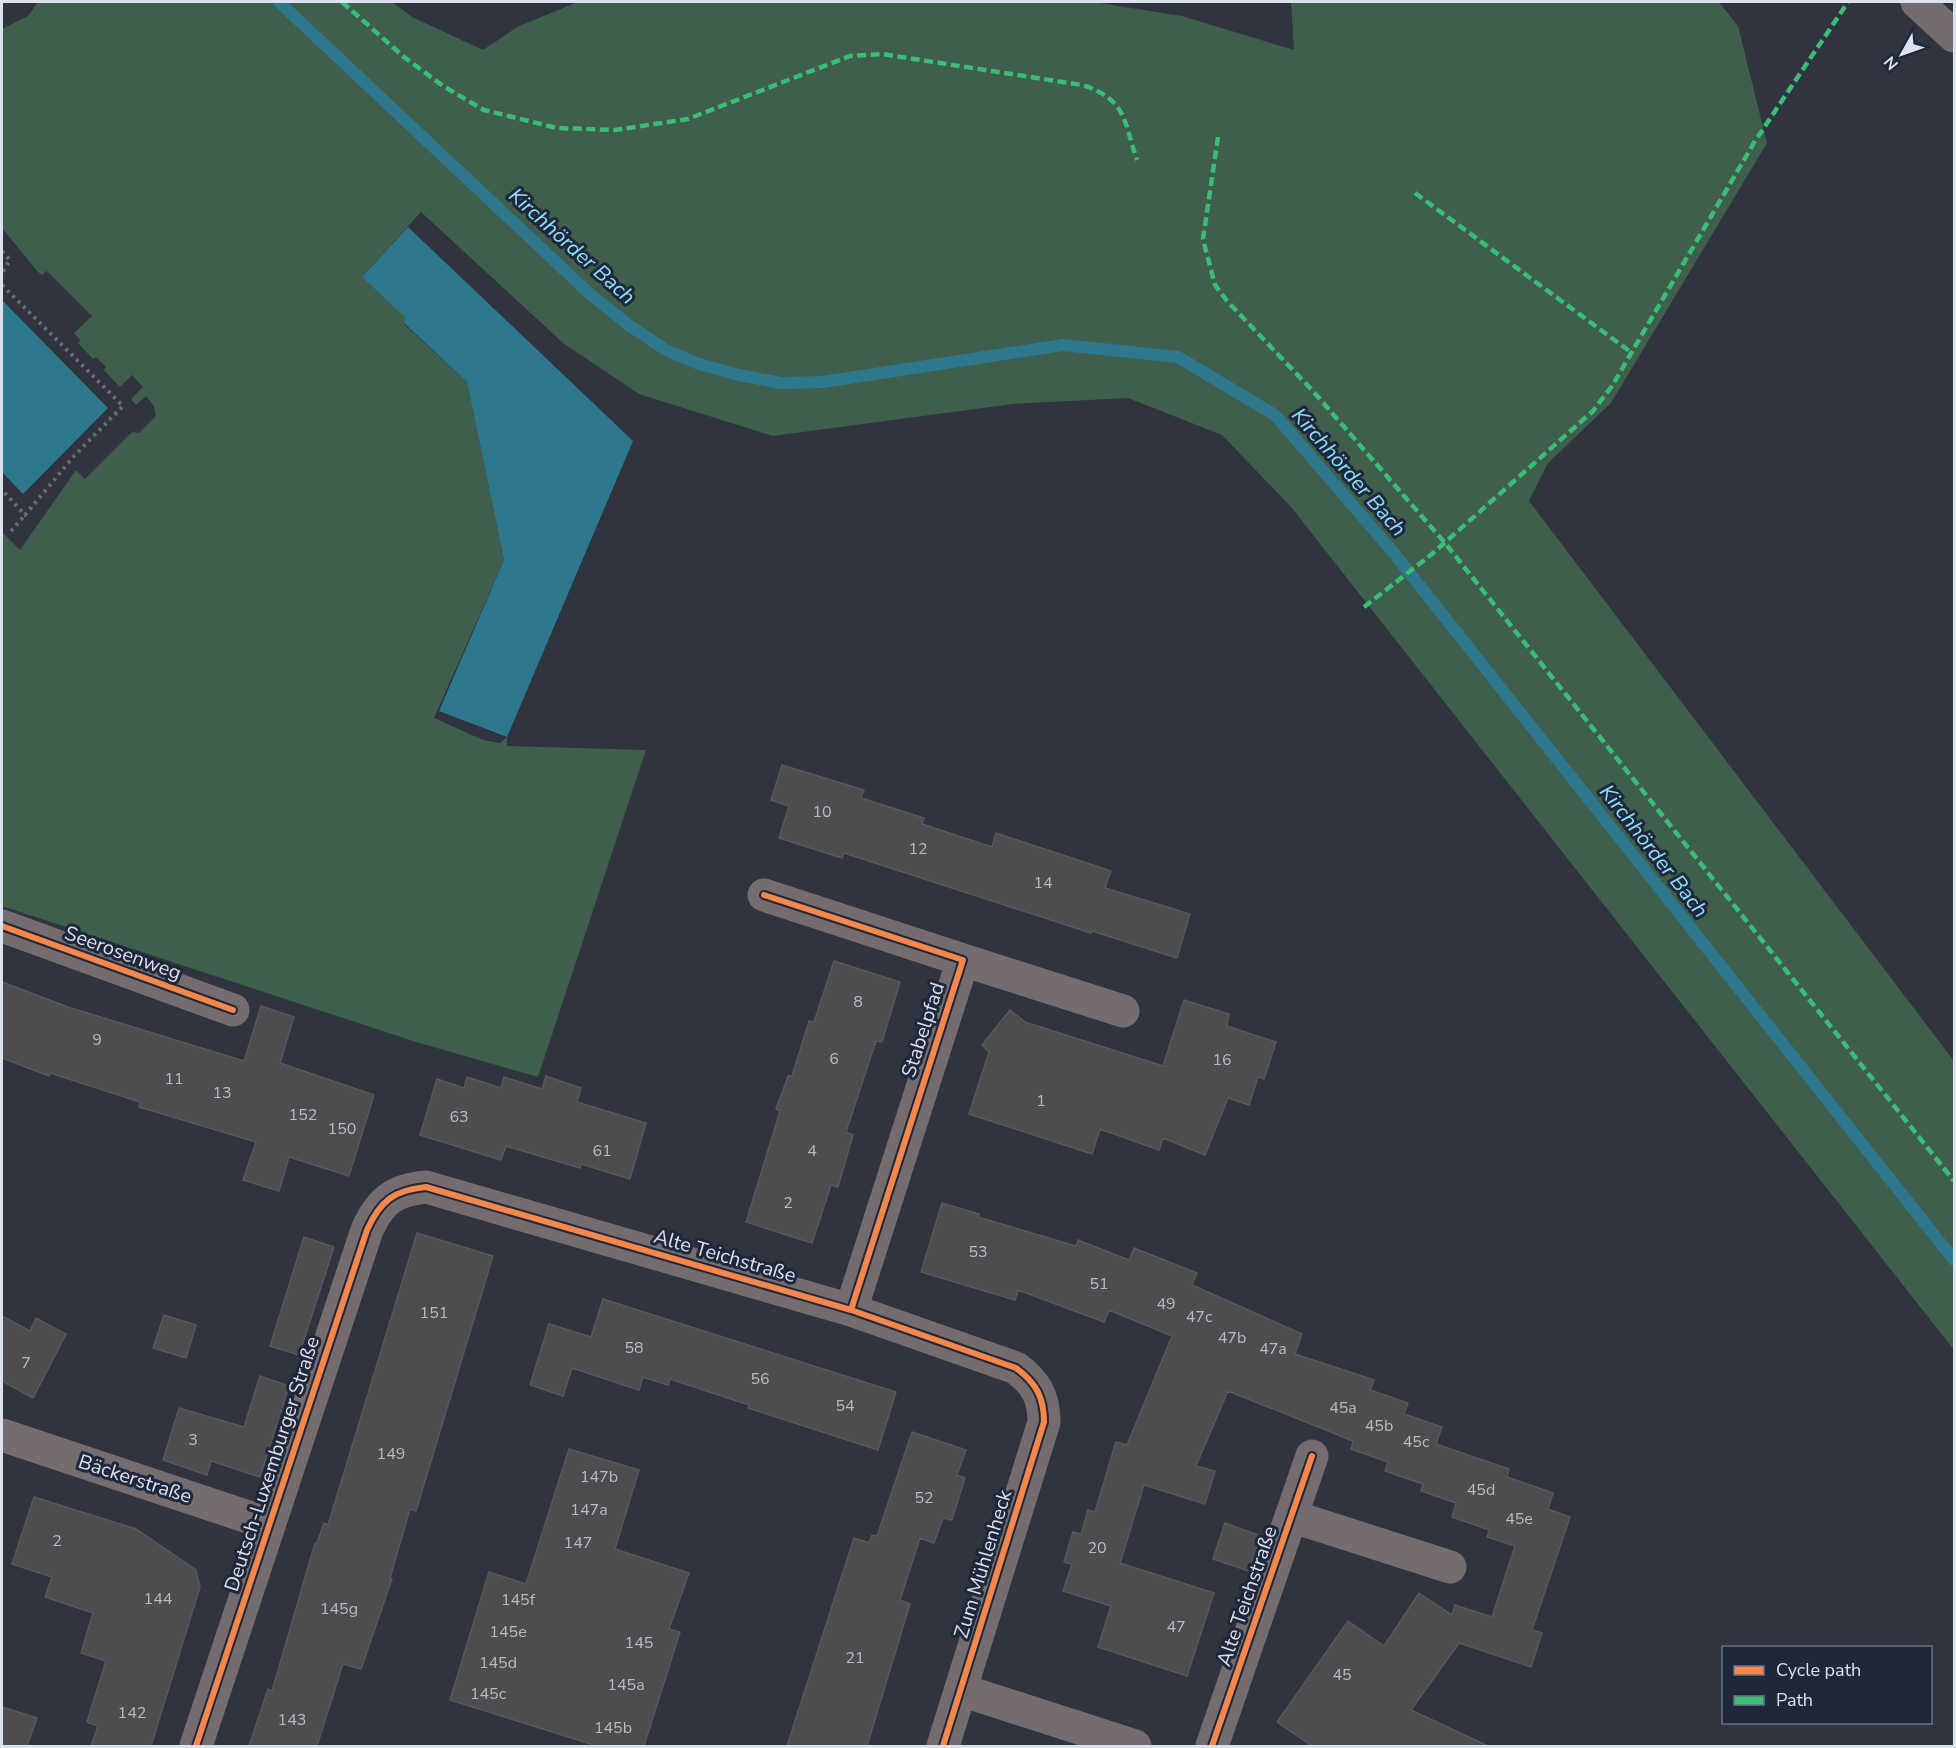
<svg xmlns="http://www.w3.org/2000/svg" width="1956" height="1748" viewBox="0 0 1956 1748" font-family="'Nunito Sans',sans-serif">
	<style>
		.green { fill: #3f5e4b }
		.water { fill: #2e788e }
		.lines { fill: none; stroke-linecap: round; stroke-linejoin: round }
		.stream { stroke: #2e788e; stroke-width: 12 }
		.building { fill: #4d4c4f; stroke: #58585a; stroke-width: 1.5 }
		.path { stroke: #6e6a6f; stroke-width: 4; stroke-dasharray: 3 4.5; stroke-linecap: butt }
		.minor { stroke: #746c6f; stroke-width: 33 }
		.quiet { stroke: #3abd76; stroke-width: 4.5; stroke-dasharray: 9 4.5; stroke-linecap: butt }
		.cycleway-casing { stroke: #1f273a; stroke-width: 10 }
		.cycleway { stroke: #f5874c; stroke-width: 6 }
		.labels { text-anchor: middle; dominant-baseline: central; stroke-width: 6; stroke-linejoin: round; paint-order: stroke }
		.number-label { font-size: 16px; fill: #b8bcc6 }
		.street-label { font-size: 20px; fill: #dbe1ed; stroke: #1f273a }
		.water-label { font-size: 21px; font-style: italic; fill: #8be1fc; stroke: #1f273a }
	</style>
	<rect width="100%" height="100%" fill="#2f343f"/>
	<!-- green -->
	<path class="green" d="M 38,2 L 392,2 L 412,17 L 483,50 L 519,26 L 578,2 L 1094,2 L 1182,16 L 1294,50 L 1291,2 L 1719,2 L 1738,26 L 1767,143 L 1611,403 L 1548,463 L 1529,501 L 1954,1061 L 1954,1350 L 1291,507 L 1222,435 L 1128,398 L 1013,404 L 773,436 L 639,394 L 563,343 L 421,212 L 362,277 L 407,318 L 404,324 L 467,382 L 504,560 L 434,718 L 483,740 L 500,743 L 507,737 L 507,746 L 646,750 L 538,1077 L 416,1042 L 2,906 L 2,532 L 20,550 L 76,470 L 85,479 L 132,432 L 139,433 L 156,416 L 154,406 L 146,396 L 136,405 L 131,399 L 143,387 L 132,375 L 120,387 L 104,370 L 106,367 L 96,357 L 93,359 L 78,343 L 80,340 L 74,333 L 92,316 L 47,271 L 42,275 L 38,272 L 2,228 L 2,29 L 28,16 Z"/>
	<!-- water -->
	<path class="water" d="M 408,227 L 633,441 L 507,737 L 439,711 L 504,560 L 467,382 L 404,323 L 406,318 L 362,277 Z
		M 2,300 L 108,408 L 23,494 L 2,472 Z"/>
	<g class="lines">
		<!-- stream -->
		<path class="stream" d="M 279,2 L 591,295 L 630,326 L 666,350 L 699,364 L 739,375 L 781,383 L 823,382 L 1063,345 L 1178,357 L 1275,415 L 1393,552 L 1954,1260"/>
	</g>
	<!-- building -->
	<path class="building" d="M 782,765 L 864,790 L 861,798 L 924,818 L 922,824 L 992,847 L 996,833 L 1111,871 L 1105,888 L 1190,914 L 1177,958 L 1092,931 L 1091,933 L 844,853 L 842,858 L 779,838 L 789,806 L 771,800 Z
		M 834,961 L 900,982 L 882,1042 L 876,1041 L 846,1132 L 853,1135 L 838,1187 L 831,1185 L 812,1243 L 746,1222 L 780,1111 L 776,1109 L 782,1093 L 788,1076 L 792,1076 L 809,1021 L 814,1022 Z
		M 2,982 L 68,1007 L 244,1061 L 261,1006 L 294,1017 L 280,1063 L 374,1095 L 349,1176 L 289,1157 L 279,1191 L 243,1180 L 256,1142 L 139,1107 L 140,1102 L 50,1073 L 49,1076 L 2,1058 Z
		M 1184,1000 L 1229,1014 L 1227,1026 L 1276,1042 L 1264,1079 L 1258,1077 L 1249,1105 L 1228,1098 L 1205,1155 L 1163,1138 L 1159,1150 L 1100,1129 L 1092,1154 L 969,1114 L 989,1052 L 982,1045 L 1010,1010 L 1025,1022 L 1163,1066 Z
		M 546,1076 L 581,1088 L 577,1102 L 646,1123 L 630,1179 L 581,1164 L 580,1168 L 506,1146 L 501,1160 L 420,1135 L 437,1079 L 464,1088 L 467,1077 L 501,1088 L 504,1077 L 542,1089 Z
		M 942,1203 L 979,1214 L 978,1217 L 1076,1246 L 1078,1240 L 1129,1260 L 1134,1248 L 1197,1273 L 1192,1285 L 1302,1334 L 1295,1354 L 1374,1380 L 1370,1390 L 1408,1403 L 1404,1414 L 1442,1427 L 1436,1444 L 1509,1469 L 1507,1477 L 1553,1493 L 1548,1509 L 1570,1517 L 1532,1630 L 1542,1633 L 1531,1667 L 1459,1643 L 1411,1710 L 1488,1746 L 1312,1746 L 1277,1722 L 1348,1621 L 1384,1646 L 1419,1593 L 1452,1615 L 1455,1605 L 1492,1617 L 1515,1546 L 1487,1537 L 1489,1530 L 1452,1517 L 1456,1503 L 1421,1491 L 1423,1484 L 1385,1471 L 1388,1462 L 1351,1449 L 1353,1441 L 1228,1391 L 1196,1466 L 1215,1471 L 1205,1504 L 1144,1485 L 1120,1563 L 1214,1593 L 1187,1676 L 1098,1647 L 1111,1606 L 1063,1591 L 1072,1564 L 1064,1562 L 1073,1532 L 1081,1534 L 1088,1510 L 1095,1512 L 1116,1442 L 1127,1445 L 1172,1336 L 1109,1310 L 1104,1322 L 1018,1290 L 1015,1300 L 921,1272 Z
		M 417,1233 L 493,1256 L 416,1511 L 410,1509 L 390,1578 L 392,1579 L 361,1669 L 343,1664 L 317,1746 L 249,1746 L 268,1689 L 272,1691 L 315,1543 L 317,1543 L 324,1523 L 328,1525 Z
		M 304,1237 L 334,1247 L 299,1355 L 270,1346 Z
		M 603,1299 L 896,1392 L 878,1450 L 748,1408 L 749,1405 L 670,1379 L 668,1385 L 643,1377 L 639,1390 L 572,1368 L 563,1396 L 530,1385 L 549,1324 L 591,1337 Z
		M 164,1315 L 196,1325 L 186,1358 L 153,1348 Z
		M 2,1316 L 30,1331 L 36,1318 L 66,1334 L 33,1398 L 2,1381 Z
		M 260,1376 L 289,1386 L 260,1477 L 211,1461 L 207,1475 L 163,1460 L 179,1408 L 244,1427 Z
		M 912,1432 L 966,1450 L 957,1475 L 965,1478 L 952,1520 L 943,1518 L 934,1543 L 920,1538 L 900,1600 L 910,1604 L 867,1746 L 787,1746 L 854,1538 L 869,1543 L 872,1535 L 877,1536 Z
		M 569,1449 L 639,1470 L 615,1549 L 689,1573 L 669,1629 L 680,1632 L 644,1746 L 597,1746 L 450,1700 L 489,1572 L 526,1584 Z
		M 34,1497 L 136,1529 L 196,1570 L 200,1587 L 151,1746 L 91,1746 L 98,1726 L 87,1722 L 106,1661 L 81,1653 L 93,1613 L 45,1597 L 52,1577 L 12,1564 Z
		M 1225,1523 L 1261,1536 L 1249,1571 L 1213,1559 Z
		M 2,1707 L 37,1718 L 27,1746 L 2,1746 Z"/>
	<g class="lines">
		<!-- path -->
		<path class="path" d="M 2,251 L 10,260 L 2,273
			M 2,285 L 123,406 L 74,456 L 25,515 L 2,490
			M 11,531 L 25,515"/>
		<!-- minor -->
		<path class="minor" d="M 1917,2 L 1954,36
			M 764,895 L 963,960 L 851,1310
			M 2,926 L 233,1010
			M 963,960 L 1123,1011
			M 2,1435 L 269,1524
			M 1291,1516 L 1450,1567
			M 961,1690 L 1135,1746
			M 196,1746 L 367,1230 C 380,1201 394,1190 426,1187 L 851,1310 L 1016,1368 C 1036,1383 1044,1397 1044,1422 L 943,1746
			M 1212,1746 L 1312,1456"/>
		<!-- quiet -->
		<path class="quiet" d="M 342,2 L 404,57 L 443,86 L 484,110 L 557,128 L 615,130 L 688,119 L 850,56 L 882,54 L 1082,85 C 1127,100 1123,119 1137,160
			M 1218,137 L 1203,239 L 1215,285 L 1227,301 L 1312,390 L 1445,543 L 1954,1181
			M 1415,193 L 1632,353
			M 1364,607 L 1432,554 L 1593,411 L 1612,386 L 1755,141 L 1848,2"/>
		<defs>
			<path id="cycleway" d="M 764,895 L 963,960 L 851,1310
				M 2,926 L 233,1010
				M 196,1746 L 367,1230 C 380,1201 394,1190 426,1187 L 851,1310 L 1016,1368 C 1036,1383 1044,1397 1044,1422 L 943,1746
				M 1212,1746 L 1312,1456"/>
		</defs>
		<!-- cycleway casing -->
		<use href="#cycleway" class="cycleway-casing"/>
		<!-- cycleway -->
		<use href="#cycleway" class="cycleway"/>
	</g>
	<g class="labels">
		<!-- number labels -->
		<g class="number-label">
			<text x="822" y="812">10</text>
			<text x="918" y="849">12</text>
			<text x="1043" y="883">14</text>
			<text x="858" y="1002">8</text>
			<text x="97" y="1040">9</text>
			<text x="834" y="1059">6</text>
			<text x="1222" y="1060">16</text>
			<text x="174" y="1079">11</text>
			<text x="222" y="1093">13</text>
			<text x="1041" y="1101">1</text>
			<text x="303" y="1115">152</text>
			<text x="459" y="1117">63</text>
			<text x="342" y="1129">150</text>
			<text x="602" y="1151">61</text>
			<text x="812" y="1151">4</text>
			<text x="788" y="1203">2</text>
			<text x="978" y="1252">53</text>
			<text x="1099" y="1284">51</text>
			<text x="1166" y="1304">49</text>
			<text x="434" y="1313">151</text>
			<text x="1199" y="1317">47c</text>
			<text x="1232" y="1338">47b</text>
			<text x="634" y="1348">58</text>
			<text x="1273" y="1349">47a</text>
			<text x="26" y="1363">7</text>
			<text x="760" y="1379">56</text>
			<text x="845" y="1406">54</text>
			<text x="1343" y="1408">45a</text>
			<text x="1379" y="1426">45b</text>
			<text x="193" y="1440">3</text>
			<text x="1416" y="1442">45c</text>
			<text x="391" y="1454">149</text>
			<text x="599" y="1477">147b</text>
			<text x="1481" y="1490">45d</text>
			<text x="924" y="1498">52</text>
			<text x="589" y="1510">147a</text>
			<text x="1519" y="1519">45e</text>
			<text x="57" y="1541">2</text>
			<text x="578" y="1543">147</text>
			<text x="1097" y="1548">20</text>
			<text x="158" y="1599">144</text>
			<text x="518" y="1600">145f</text>
			<text x="339" y="1609">145g</text>
			<text x="1176" y="1627">47</text>
			<text x="508" y="1632">145e</text>
			<text x="639" y="1643">145</text>
			<text x="855" y="1658">21</text>
			<text x="498" y="1663">145d</text>
			<text x="1342" y="1675">45</text>
			<text x="626" y="1685">145a</text>
			<text x="488" y="1694">145c</text>
			<text x="132" y="1713">142</text>
			<text x="292" y="1720">143</text>
			<text x="613" y="1728">145b</text>
		</g>
		<!-- street labels -->
		<g class="street-label">
			<text transform="translate(123 953) rotate(20)">Seerosenweg</text>
			<text transform="translate(923 1030) rotate(-72)">Stabelpfad</text>
			<text transform="translate(725 1256) rotate(16)">Alte Teichstraße</text>
			<text transform="translate(272 1464) rotate(-72)">Deutsch-Luxemburger Straße</text>
			<text transform="translate(135 1479) rotate(18)">Bäckerstraße</text>
			<text transform="translate(983 1564) rotate(-73)">Zum Mühlenheck</text>
			<text transform="translate(1247 1596) rotate(-71)">Alte Teichstraße</text>
		</g>
		<!-- water labels -->
		<g class="water-label">
			<text transform="translate(572 246) rotate(42)">Kirchhörder Bach</text>
			<text transform="translate(1349 472) rotate(49)">Kirchhörder Bach</text>
			<text transform="translate(1654 851) rotate(52)">Kirchhörder Bach</text>
		</g>
	</g>
	<!-- border -->
	<rect width="1956" height="1748" fill="none" stroke="#dbe1ed" stroke-width="6"/>
	<!-- legend -->
	<rect x="1722" y="1646" width="210" height="78" fill="#1f273a" stroke="#6a7182" stroke-width="1.5"/>
	<rect x="1734" y="1666" width="30" height="9" fill="#f5874c" stroke="#6a7182" stroke-width="1.5"/>
	<text x="1776" y="1676" font-size="18" fill="#dbe1ed">Cycle path</text>
	<rect x="1734" y="1696" width="30" height="9" fill="#3abd76" stroke="#6a7182" stroke-width="1.5"/>
	<text x="1776" y="1706" font-size="18" fill="#dbe1ed">Path</text>
	<!-- north arrow -->
	<g transform="translate(1902 54) rotate(230)" stroke="#1f273a" stroke-width="4.5" paint-order="stroke">
	<path d="M0-4.5L10 22L0 15L-10 22Z" fill="#dbe1ed"/>
	<text y="-9" font-size="16" font-weight="bold" text-anchor="middle" fill="#dbe1ed">N</text>
	</g>
</svg>
